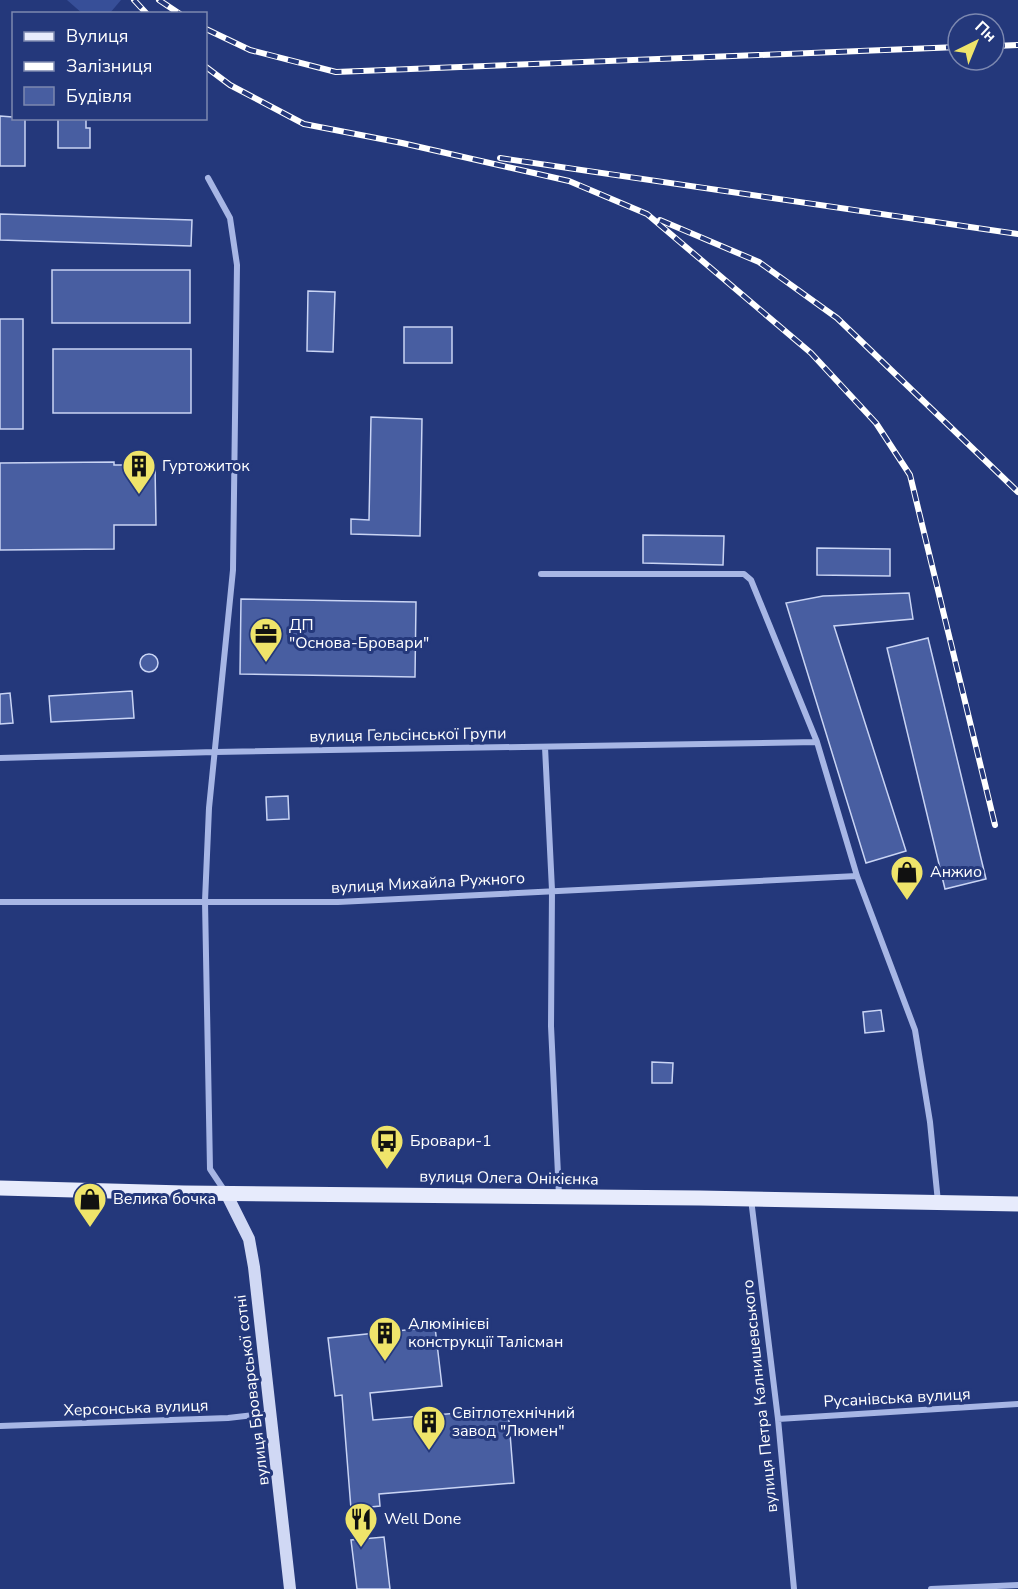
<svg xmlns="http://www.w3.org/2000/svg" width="1018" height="1589" viewBox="0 0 1018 1589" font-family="'Nunito Sans',sans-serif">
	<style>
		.green { fill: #374f98 }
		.building { fill: #485ea1; stroke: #c9d4f4; stroke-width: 1.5 }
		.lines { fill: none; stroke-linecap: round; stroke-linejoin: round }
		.street { stroke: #a7b6e5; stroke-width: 6 }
		.secondary { stroke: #d0d8f4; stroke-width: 12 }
		.primary { stroke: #e7ebfc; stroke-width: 15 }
		.rail-casing { stroke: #fff; stroke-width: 6 }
		.rail { stroke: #24387b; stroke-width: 4; stroke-dasharray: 11; stroke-linecap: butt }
		.labels { text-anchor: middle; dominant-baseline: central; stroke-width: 6; stroke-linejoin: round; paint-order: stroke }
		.poi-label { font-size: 16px; fill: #fff; stroke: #24387b; text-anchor: start }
		.street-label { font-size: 16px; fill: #fff; stroke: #24387b }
	</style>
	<rect width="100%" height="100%" fill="#24387b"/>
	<!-- green -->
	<path class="green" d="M 67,0 L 121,0 L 110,13 L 83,14 Z"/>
	<!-- building -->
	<path class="building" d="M 0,116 L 25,118 L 25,166 L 0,166 Z
		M 58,118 L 86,118 L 86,128 L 90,128 L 90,148 L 58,148 Z
		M 0,214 L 192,220 L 191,246 L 0,240 Z
		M 52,270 L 190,270 L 190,323 L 52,323 Z
		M 308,291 L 335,292 L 333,352 L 307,351 Z
		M 0,319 L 23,319 L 23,429 L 0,429 Z
		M 404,327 L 452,327 L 452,363 L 404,363 Z
		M 53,349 L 191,349 L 191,413 L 53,413 Z
		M 371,417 L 422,419 L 420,536 L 351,534 L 351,519 L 369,520 Z
		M 114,462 L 114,465 L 155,465 L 156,525 L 114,525 L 114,549 L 0,550 L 0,463 Z
		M 643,535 L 724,536 L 723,565 L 643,563 Z
		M 817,548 L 890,549 L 890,576 L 817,575 Z
		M 909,593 L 913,619 L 834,626 L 906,851 L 866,863 L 786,603 L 823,596 Z
		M 241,599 L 416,602 L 415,677 L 240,674 Z
		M 928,638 L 986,879 L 945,889 L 887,648 Z
		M140 663a9 9 0 1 1 18 0a9 9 0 1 1-18 0Z
		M 132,691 L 134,718 L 51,722 L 49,696 Z
		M 10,693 L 13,723 L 0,724 L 0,694 Z
		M 288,796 L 289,819 L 267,820 L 266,797 Z
		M 881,1010 L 884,1031 L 865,1033 L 863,1012 Z
		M 652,1062 L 673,1063 L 672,1083 L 652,1083 Z
		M 435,1327 L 442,1386 L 370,1393 L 373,1420 L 508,1409 L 514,1483 L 379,1494 L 380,1506 L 351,1509 L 342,1395 L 335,1396 L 328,1338 Z
		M 384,1537 L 390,1589 L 357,1589 L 351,1540 Z"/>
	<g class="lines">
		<!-- street -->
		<path class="street" d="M 208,178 L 230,218 L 237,265 L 233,570 L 209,808 L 205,901 L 210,1169 L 226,1193
			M 541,574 L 744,574 L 751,580 L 817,742 L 857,876 L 915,1030 L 930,1122 L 938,1202
			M 545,747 L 552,890 L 551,1026 L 559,1196
			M 0,758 L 215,752 L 817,742
			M 0,902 L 338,902 L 857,876
			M 751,1199 L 778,1419 L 794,1589
			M 778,1419 L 1018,1404
			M 0,1426 L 228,1418 L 272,1413
			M 931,1589 L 1018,1585"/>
		<!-- secondary -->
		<path class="secondary" d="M 226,1193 L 249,1239 L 254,1267 L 290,1589"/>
		<!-- primary -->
		<path class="primary" d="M 0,1188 L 184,1193 L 700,1198 L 1018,1204"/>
		<defs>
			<path id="rail" d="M 134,0 L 147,14
				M 159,0 L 180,14
				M 206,29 L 250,50 L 336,72 L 958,47
				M 994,46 L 1018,45
				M 206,67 L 230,85 L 304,124 L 402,143 L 569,181 L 647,214 L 811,353 L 876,423 L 910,475 L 995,825
				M 500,158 L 1018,234
				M 660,220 L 759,262 L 837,318 L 1018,492"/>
		</defs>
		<!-- rail casing -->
		<use href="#rail" class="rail-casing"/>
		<!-- rail -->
		<use href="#rail" class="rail"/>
	</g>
	<!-- icons -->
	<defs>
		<symbol id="building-pin" viewBox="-11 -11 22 30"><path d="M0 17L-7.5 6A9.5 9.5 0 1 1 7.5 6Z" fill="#efe46a" stroke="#24387b"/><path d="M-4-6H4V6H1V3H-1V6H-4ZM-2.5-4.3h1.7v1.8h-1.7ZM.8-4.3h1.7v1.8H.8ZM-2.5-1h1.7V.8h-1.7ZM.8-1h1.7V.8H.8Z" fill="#111"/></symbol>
		<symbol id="office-pin" viewBox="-11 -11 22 30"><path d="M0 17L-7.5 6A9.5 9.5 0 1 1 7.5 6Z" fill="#efe46a" stroke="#24387b"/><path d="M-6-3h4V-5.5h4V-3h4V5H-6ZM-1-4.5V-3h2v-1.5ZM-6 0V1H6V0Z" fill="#111"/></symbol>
		<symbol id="shop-pin" viewBox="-11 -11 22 30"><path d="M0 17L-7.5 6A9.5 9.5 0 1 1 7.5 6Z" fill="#efe46a" stroke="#24387b"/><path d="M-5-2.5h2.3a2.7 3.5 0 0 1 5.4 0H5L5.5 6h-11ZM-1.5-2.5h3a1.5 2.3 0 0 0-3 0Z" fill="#111"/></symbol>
		<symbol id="bus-pin" viewBox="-11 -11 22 30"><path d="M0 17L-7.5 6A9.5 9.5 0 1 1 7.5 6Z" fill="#efe46a" stroke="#24387b"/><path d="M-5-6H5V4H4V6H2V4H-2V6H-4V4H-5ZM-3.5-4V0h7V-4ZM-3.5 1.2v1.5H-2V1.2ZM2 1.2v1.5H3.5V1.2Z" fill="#111"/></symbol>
		<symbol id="restaurant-pin" viewBox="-11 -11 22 30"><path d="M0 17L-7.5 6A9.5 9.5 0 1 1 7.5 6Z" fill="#efe46a" stroke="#24387b"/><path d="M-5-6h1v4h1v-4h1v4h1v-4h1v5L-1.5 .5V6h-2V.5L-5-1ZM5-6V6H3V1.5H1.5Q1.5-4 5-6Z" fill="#111"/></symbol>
	</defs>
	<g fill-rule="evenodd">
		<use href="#building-pin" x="120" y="447" width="38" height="52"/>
		<use href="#office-pin" x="247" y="615" width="38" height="52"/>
		<use href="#shop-pin" x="888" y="853" width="38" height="52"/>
		<use href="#bus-pin" x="368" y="1122" width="38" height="52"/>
		<use href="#shop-pin" x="71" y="1180" width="38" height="52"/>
		<use href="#building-pin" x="366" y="1314" width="38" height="52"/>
		<use href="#building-pin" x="410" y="1403" width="38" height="52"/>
		<use href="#restaurant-pin" x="342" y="1500" width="38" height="52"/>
	</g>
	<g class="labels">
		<!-- poi labels -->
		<g class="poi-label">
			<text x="162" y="466">Гуртожиток</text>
			<text x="289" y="625">ДП<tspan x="289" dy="18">"Основа-Бровари"</tspan></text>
			<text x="930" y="872">Анжио</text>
			<text x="410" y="1141">Бровари-1</text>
			<text x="113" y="1199">Велика бочка</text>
			<text x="408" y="1324">Алюмінієві<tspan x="408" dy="18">конструкції Талісман</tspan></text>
			<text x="452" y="1413">Світлотехнічний<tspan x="452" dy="18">завод "Люмен"</tspan></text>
			<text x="384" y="1519">Well Done</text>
		</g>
		<!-- street labels -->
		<g class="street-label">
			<text transform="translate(408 735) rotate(-1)">вулиця Гельсінської Групи</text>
			<text transform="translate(428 883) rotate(-3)">вулиця Михайла Ружного</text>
			<text transform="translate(509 1178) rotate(1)">вулиця Олега Онікієнка</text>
			<text transform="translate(252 1390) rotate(-97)">вулиця Броварської сотні</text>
			<text transform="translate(760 1396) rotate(-96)">вулиця Петра Калнишевського</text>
			<text transform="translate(897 1398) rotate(-3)">Русанівська вулиця</text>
			<text transform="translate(136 1408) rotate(-2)">Херсонська вулиця</text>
		</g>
	</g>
	<!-- legend -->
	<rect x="12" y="12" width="195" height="108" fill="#24387b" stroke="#7c88b0" stroke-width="1.5"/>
	<rect x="24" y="32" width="30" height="9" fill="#e7ebfc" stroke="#7c88b0" stroke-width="1.5"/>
	<text x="66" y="42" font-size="18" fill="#ffffff">Вулиця</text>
	<rect x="24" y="62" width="30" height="9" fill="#ffffff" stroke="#7c88b0" stroke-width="1.5"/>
	<text x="66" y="72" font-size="18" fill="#ffffff">Залізниця</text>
	<rect x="24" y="87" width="30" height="18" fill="#485ea1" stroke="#7c88b0" stroke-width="1.5"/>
	<text x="66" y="102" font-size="18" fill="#ffffff">Будівля</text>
	<!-- north arrow -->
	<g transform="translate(976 42) rotate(43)"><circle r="28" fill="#24387b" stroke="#7c88b0" stroke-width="1.5"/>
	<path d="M0-4.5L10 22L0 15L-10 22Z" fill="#efe46a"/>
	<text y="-9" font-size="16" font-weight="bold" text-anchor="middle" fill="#ffffff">Пн</text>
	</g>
</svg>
